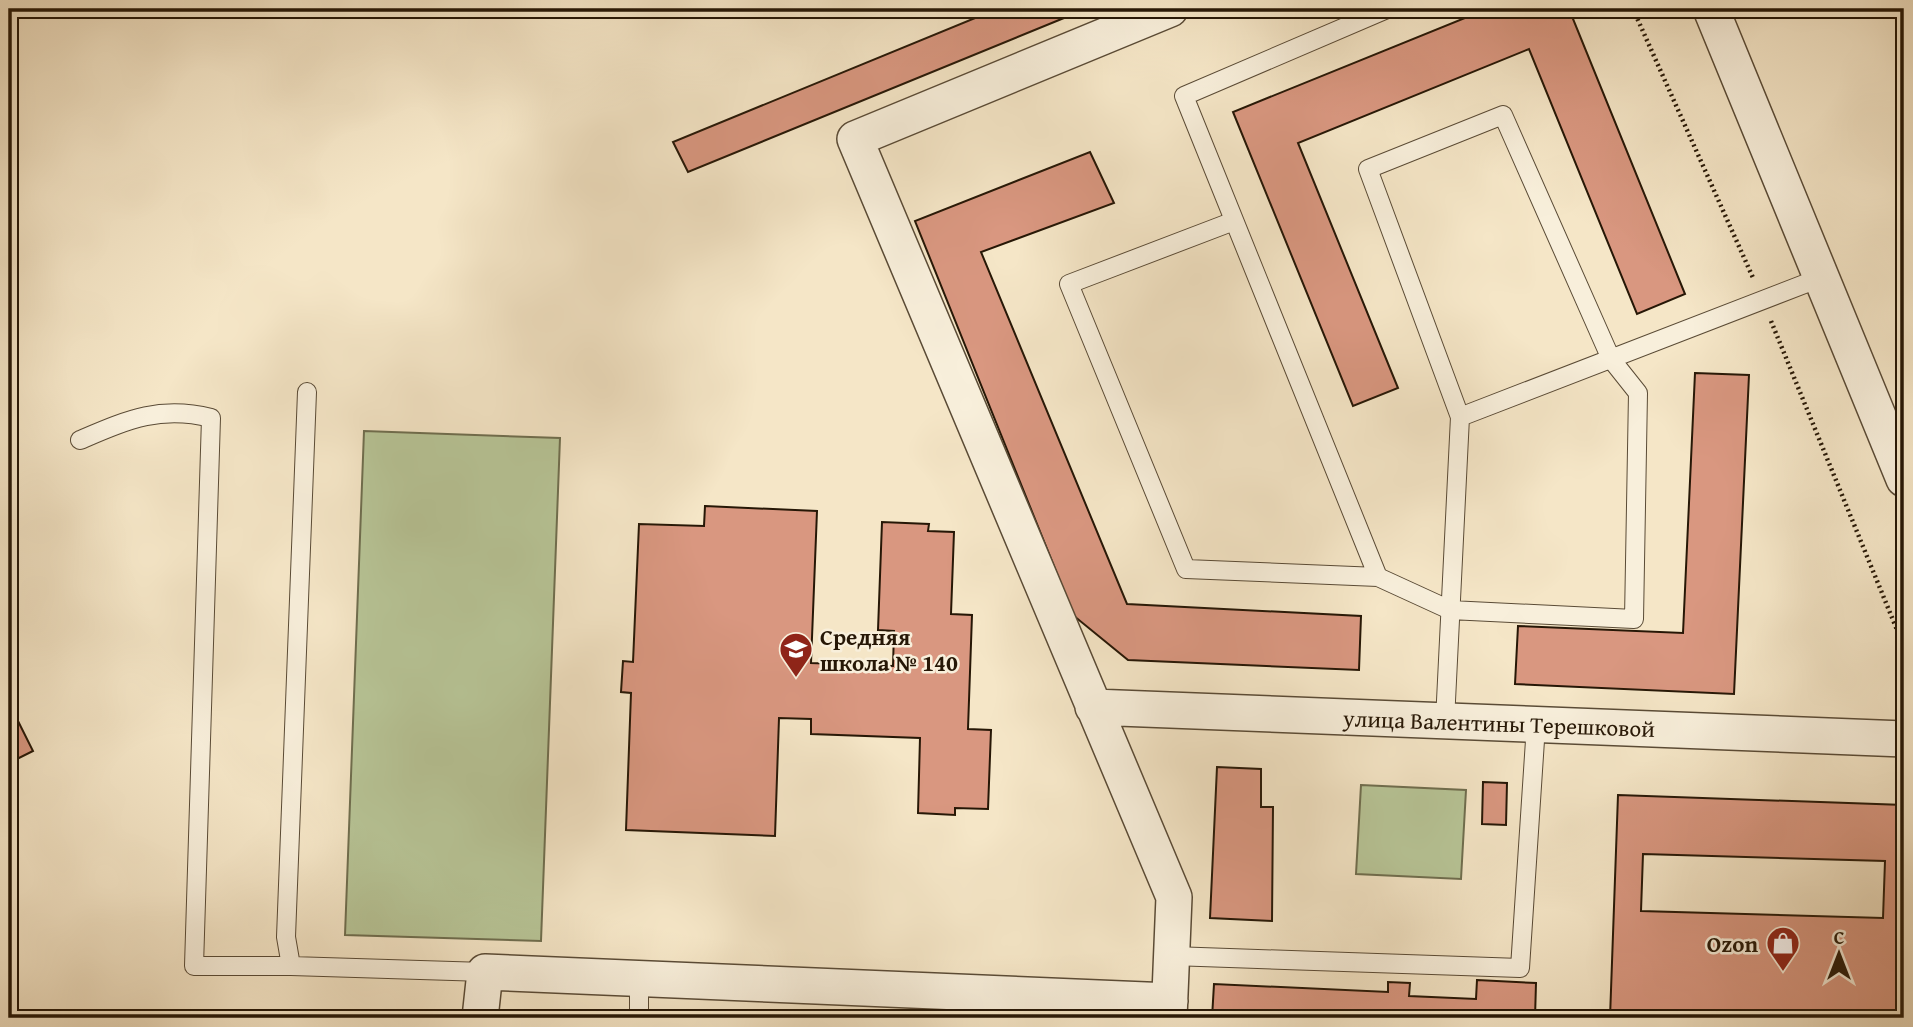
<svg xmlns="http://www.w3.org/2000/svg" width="1913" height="1027" viewBox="0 0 1913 1027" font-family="'Gentium Book Plus',serif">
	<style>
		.green { fill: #b8c698; stroke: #6f6e4f; stroke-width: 2 }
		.building { fill: #d99780; stroke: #261706; stroke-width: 2; fill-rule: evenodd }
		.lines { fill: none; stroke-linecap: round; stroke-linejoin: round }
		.lane-casing { stroke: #5a4b36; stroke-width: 20 }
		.street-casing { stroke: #5a4b36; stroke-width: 38 }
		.path { stroke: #261706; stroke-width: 4.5; stroke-dasharray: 2 3.5; stroke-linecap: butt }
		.lane { stroke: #f8efdb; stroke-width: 18 }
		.street { stroke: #f8efdb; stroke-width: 35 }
		.labels { text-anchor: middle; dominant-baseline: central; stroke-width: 5; stroke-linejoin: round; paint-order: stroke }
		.poi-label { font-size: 23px; font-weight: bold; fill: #261706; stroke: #f8efdb; text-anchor: start }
		.street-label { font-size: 23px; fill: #261706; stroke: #f8efdb }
	</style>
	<rect width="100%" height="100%" fill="#f5e6c7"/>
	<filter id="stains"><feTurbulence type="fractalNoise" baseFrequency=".00286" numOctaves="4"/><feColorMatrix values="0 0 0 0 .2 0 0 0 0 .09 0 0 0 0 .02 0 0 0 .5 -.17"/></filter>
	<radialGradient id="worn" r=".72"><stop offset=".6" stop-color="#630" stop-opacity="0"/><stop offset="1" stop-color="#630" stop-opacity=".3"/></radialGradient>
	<!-- green -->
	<path class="green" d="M 364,431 L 560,438 L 541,941 L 345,935 Z
		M 1361,785 L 1466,790 L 1461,879 L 1356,874 Z"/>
	<!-- building -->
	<path class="building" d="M 997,9 L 1086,9 L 688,172 L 673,142 Z
		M 1487,9 L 1569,9 L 1685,294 L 1637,314 L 1529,49 L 1298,143 L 1398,388 L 1353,406 L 1233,112 Z
		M 1090,152 L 1114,203 L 981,252 L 1127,604 L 1361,616 L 1359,670 L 1128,660 L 1074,616 L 915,221 Z
		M 1695,373 L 1749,375 L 1734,694 L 1515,684 L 1518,626 L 1683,633 Z
		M 705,506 L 817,511 L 811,663 L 893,666 L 894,631 L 878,630 L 882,522 L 929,524 L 928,531 L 954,532 L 951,614 L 972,615 L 968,729 L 991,730 L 988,809 L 955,808 L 955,815 L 918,813 L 920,738 L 811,734 L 811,719 L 779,718 L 775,836 L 626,830 L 631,693 L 621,692 L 623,661 L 633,662 L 639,524 L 704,526 Z
		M 16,717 L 33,751 L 9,763 L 9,720 Z
		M 1217,767 L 1261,769 L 1261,807 L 1273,807 L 1272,921 L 1210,918 Z
		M 1483,782 L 1507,783 L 1506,825 L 1482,824 Z
		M 1618,795 L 1904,805 L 1904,1018 L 1610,1018 ZM 1643,854 L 1885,861 L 1883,918 L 1641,911 Z
		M 1477,980 L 1536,983 L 1535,1018 L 1212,1018 L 1214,984 L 1388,992 L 1388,982 L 1410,983 L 1409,996 L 1476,999 Z"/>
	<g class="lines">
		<defs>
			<path id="lane" d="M 1234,221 L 1069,284 L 1186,569 L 1378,577 L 1450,610 L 1634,619 L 1638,393 L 1611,359 L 1503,115 L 1368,169 L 1460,417
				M 307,392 L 286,937 L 291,966 L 485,972
				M 80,440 C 127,420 160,405 211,418 L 194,966 L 291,966
				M 1378,577 L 1184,96 L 1387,9
				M 1445,721 L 1460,417 L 1820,278
				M 1172,956 L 1520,968 L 1536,725
				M 639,1018 L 639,976"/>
			<path id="street" d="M 1711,9 L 1904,479
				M 1093,707 L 1904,739
				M 480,1018 L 485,972 L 1170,1001
				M 1169,1018 L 1174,897 L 855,139 L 1170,9"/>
		</defs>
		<!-- lane casing -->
		<use href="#lane" class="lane-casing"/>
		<!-- street casing -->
		<use href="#street" class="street-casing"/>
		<!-- path -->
		<path class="path" d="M 1633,9 L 1754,280
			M 1771,321 L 1904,647"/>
		<!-- lane -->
		<use href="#lane" class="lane"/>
		<!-- street -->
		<use href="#street" class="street"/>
	</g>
	<!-- icons -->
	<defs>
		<symbol id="school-pin" viewBox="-11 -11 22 30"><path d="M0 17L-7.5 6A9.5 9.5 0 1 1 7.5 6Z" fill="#8f2418" stroke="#f8efdb"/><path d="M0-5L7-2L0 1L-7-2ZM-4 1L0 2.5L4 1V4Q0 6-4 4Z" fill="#fff"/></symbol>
		<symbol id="shop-pin" viewBox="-11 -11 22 30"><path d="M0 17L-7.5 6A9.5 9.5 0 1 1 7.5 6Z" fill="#8f2418" stroke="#f8efdb"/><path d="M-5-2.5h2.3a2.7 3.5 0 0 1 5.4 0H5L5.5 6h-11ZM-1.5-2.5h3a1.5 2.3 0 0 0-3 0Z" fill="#fff"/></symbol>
	</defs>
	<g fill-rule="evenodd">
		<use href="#school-pin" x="777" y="630" width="38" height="52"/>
		<use href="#shop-pin" x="1764" y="924" width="38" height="52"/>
	</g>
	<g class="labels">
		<!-- poi labels -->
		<g class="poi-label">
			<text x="820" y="636">Средняя<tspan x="820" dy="26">школа № 140</tspan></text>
			<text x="1758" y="943" text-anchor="end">Ozon</text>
		</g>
		<!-- street labels -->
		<g class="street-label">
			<text transform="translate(1499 723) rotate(2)">улица Валентины Терешковой</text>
		</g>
	</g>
	<!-- margin -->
	<rect width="1913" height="1027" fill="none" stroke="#f5e6c7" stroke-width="35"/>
	<rect x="10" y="10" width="1892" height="1006" fill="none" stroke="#261706" stroke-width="3.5"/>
	<rect x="18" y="18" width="1878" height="992" fill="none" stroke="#261706" stroke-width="2"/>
	<!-- north arrow -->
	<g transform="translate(1839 954)" stroke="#f8efdb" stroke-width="5" paint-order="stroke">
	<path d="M0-5L12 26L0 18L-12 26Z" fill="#261706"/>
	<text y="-10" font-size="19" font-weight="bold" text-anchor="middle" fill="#261706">С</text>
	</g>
	<rect width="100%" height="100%" filter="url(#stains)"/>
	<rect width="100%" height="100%" fill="url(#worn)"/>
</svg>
